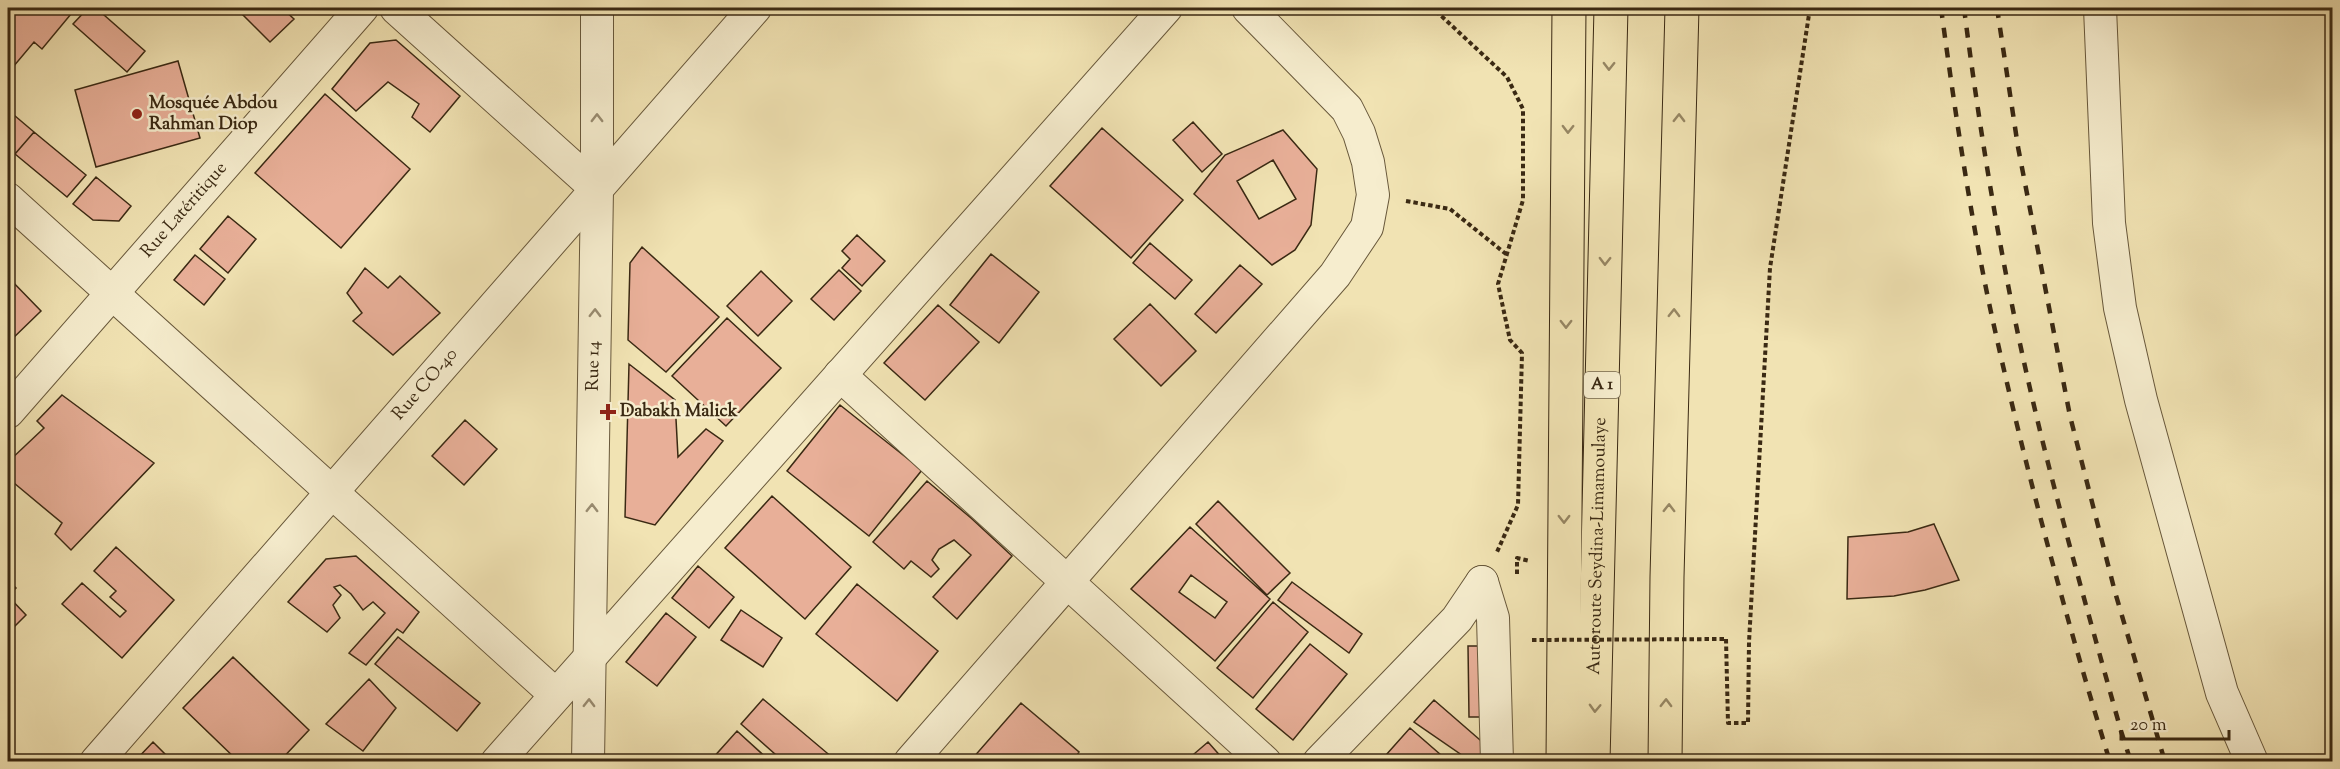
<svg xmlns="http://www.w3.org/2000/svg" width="2340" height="769" viewBox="0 0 2340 769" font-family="'Sorts Mill Goudy',serif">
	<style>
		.building { fill: #e8af98; stroke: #3a2913; stroke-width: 1.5; fill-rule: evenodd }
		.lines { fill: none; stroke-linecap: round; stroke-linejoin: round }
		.street-casing { stroke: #68583b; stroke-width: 34 }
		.highway-casing { stroke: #3a2913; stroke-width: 35 }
		.path { stroke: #3a2913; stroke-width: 4; stroke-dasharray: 4.5 3; stroke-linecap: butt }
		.street { stroke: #f6edce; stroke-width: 32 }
		.highway { stroke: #f1e3b3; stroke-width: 33 }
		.rail { stroke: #3a2913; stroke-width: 4.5; stroke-dasharray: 10 10; stroke-linecap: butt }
		.path-bridge { stroke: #3a2913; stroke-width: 4; stroke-dasharray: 4.5 3; stroke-linecap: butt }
		.oneway { stroke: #968663 }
		.oneway2 { stroke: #988b70 }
		.poi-dot { fill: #8f2418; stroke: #f6edce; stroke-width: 2 }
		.labels { text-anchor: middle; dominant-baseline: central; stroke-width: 5; stroke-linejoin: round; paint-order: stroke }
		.shield { fill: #f6edce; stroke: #72644b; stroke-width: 1.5 }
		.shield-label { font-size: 16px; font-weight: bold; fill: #3a2913 }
		.poi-label { font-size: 18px; font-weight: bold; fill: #3a2913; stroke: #f6edce; text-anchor: start }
		.street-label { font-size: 18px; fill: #3a2913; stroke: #f6edce }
	</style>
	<rect width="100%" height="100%" fill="#f1e3b3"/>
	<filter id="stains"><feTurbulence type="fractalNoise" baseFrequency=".00333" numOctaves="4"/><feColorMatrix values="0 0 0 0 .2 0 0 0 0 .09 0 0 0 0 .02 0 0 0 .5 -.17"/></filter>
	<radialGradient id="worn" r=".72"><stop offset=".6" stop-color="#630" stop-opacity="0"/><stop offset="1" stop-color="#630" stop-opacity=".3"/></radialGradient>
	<!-- building -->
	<path class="building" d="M 15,8 L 76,8 L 42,49 L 34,42 L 8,73 L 8,17 Z
		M 88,8 L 96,8 L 145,51 L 127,72 L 73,24 Z
		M 247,8 L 282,8 L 294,19 L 270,42 L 241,13 Z
		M 396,40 L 460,96 L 430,132 L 412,117 L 419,104 L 388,82 L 356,111 L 332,89 L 370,43 Z
		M 178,61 L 200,138 L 96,167 L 75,90 Z
		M 325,94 L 410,169 L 341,248 L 255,173 Z
		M 8,110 L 34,132 L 15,154 L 8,148 Z
		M 1193,122 L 1222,154 L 1202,172 L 1173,140 Z
		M 1102,128 L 1183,200 L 1131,258 L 1050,186 Z
		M 1283,130 L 1317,169 L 1311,225 L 1295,250 L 1272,265 L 1194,194 L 1225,155 ZM 1273,160 L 1296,199 L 1259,219 L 1237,181 Z
		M 34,132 L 86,175 L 67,197 L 15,154 Z
		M 96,177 L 131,206 L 119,221 L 93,220 L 73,204 Z
		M 228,216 L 256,239 L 228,273 L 200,249 Z
		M 857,235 L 885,261 L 862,286 L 842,268 L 850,259 L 842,251 Z
		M 1150,243 L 1192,280 L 1175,299 L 1133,263 Z
		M 642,247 L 719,317 L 666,372 L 628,340 L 630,263 Z
		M 991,254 L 1039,292 L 999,343 L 950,305 Z
		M 195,255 L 225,279 L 204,305 L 174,280 Z
		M 1240,265 L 1262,284 L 1216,333 L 1195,314 Z
		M 365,268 L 388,288 L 400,276 L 440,313 L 393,355 L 353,321 L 362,313 L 347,293 Z
		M 839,270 L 861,291 L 834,320 L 811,299 Z
		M 761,271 L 792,301 L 758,336 L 727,306 Z
		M 8,277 L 41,311 L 8,343 Z
		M 1150,304 L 1196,351 L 1161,386 L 1114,339 Z
		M 938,305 L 979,342 L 925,400 L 884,363 Z
		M 727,318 L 781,368 L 726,426 L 672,376 Z
		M 629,364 L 675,400 L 678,457 L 706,429 L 723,441 L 655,525 L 625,517 Z
		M 62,395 L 154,463 L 71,550 L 55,534 L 62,523 L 8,478 L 8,462 L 44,428 L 37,421 Z
		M 840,405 L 922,470 L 869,536 L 787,471 Z
		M 465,420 L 497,449 L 464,485 L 432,456 Z
		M 927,481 L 971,518 L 1012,556 L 957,619 L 933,597 L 971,555 L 954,540 L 939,549 L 932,560 L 939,569 L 931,577 L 911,561 L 904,569 L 873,542 Z
		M 772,496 L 851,567 L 805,619 L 725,548 Z
		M 1218,501 L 1290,573 L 1267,595 L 1196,524 Z
		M 1934,524 L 1959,580 L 1925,590 L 1894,596 L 1847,599 L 1848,537 L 1908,532 Z
		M 1190,527 L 1270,599 L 1215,661 L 1131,589 ZM 1191,575 L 1227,602 L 1215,618 L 1179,592 Z
		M 116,547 L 174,600 L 122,658 L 62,604 L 82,583 L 120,617 L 126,611 L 110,597 L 116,591 L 94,571 Z
		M 356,556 L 419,612 L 403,633 L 397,629 L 366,665 L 349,653 L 385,613 L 373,602 L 363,610 L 351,594 L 340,585 L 334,587 L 341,595 L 333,605 L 340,618 L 327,632 L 288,602 L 326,559 Z
		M 698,566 L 734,597 L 709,628 L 672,598 Z
		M 8,580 L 16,588 L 8,596 L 26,615 L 8,633 Z
		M 1292,582 L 1362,634 L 1349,653 L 1278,600 Z
		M 857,584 L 938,651 L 897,701 L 816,634 Z
		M 1273,602 L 1308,632 L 1253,698 L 1217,668 Z
		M 741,610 L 782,638 L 763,667 L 721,640 Z
		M 666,613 L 696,637 L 657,686 L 626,662 Z
		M 398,637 L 480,703 L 457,731 L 375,664 Z
		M 1310,644 L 1347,674 L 1293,740 L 1256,709 Z
		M 1468,646 L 1491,646 L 1490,717 L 1469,717 Z
		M 233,657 L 309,730 L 279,762 L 239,762 L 183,708 Z
		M 369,679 L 396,708 L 363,751 L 326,724 Z
		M 763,699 L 833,758 L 830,762 L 784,762 L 741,724 Z
		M 1434,700 L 1495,753 L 1493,762 L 1472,762 L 1414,722 Z
		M 1021,703 L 1079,752 L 1073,762 L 974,762 L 972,759 Z
		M 1410,728 L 1449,762 L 1393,762 L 1386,755 Z
		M 737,731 L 771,762 L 716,762 L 712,759 Z
		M 153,742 L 173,762 L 134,762 Z
		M 1208,742 L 1223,759 L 1220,762 L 1201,762 L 1194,754 Z"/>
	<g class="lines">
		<defs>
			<g id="street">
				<path d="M 396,8 L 597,189"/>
				<path d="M 2100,8 L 2109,223 L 2120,308 L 2141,400 L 2222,693 L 2252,762"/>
				<path d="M 8,199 L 556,695"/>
				<path d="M 840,375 L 1265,762"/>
				<path id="s1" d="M 8,412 L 362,8"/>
				<path d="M 1482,582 L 1493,618 L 1497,762"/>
				<path id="s2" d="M 96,762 L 755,8"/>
				<path d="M 497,762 L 1166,8"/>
				<path id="s3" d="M 588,762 L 597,189 L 597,8"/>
				<path d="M 910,762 L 1335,275 L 1367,227 L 1373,195 L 1368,162 L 1359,133 L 1347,109 L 1248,8"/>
				<path d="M 1319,762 L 1457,619 L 1482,582"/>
			</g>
			<g id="highway">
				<path d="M 1563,762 L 1569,8"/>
				<path id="s4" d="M 1593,762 L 1611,8"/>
				<path d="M 1665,762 L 1667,577 L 1682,8"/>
			</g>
		</defs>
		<!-- street casing -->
		<use href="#street" class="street-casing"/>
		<!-- highway casing -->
		<use href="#highway" class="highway-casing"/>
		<!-- path -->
		<path class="path" d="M 1436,11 L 1507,77 L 1523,109 L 1523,200 L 1498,284 L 1510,340 L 1522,353 L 1518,505 L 1497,552
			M 1406,201 L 1450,209 L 1506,254
			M 1517,574 L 1517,558 L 1530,561
			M 1726,639 L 1728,723 L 1748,723 L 1749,642 L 1770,268 L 1810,8"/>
		<!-- street -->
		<use href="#street" class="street"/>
		<!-- highway -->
		<use href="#highway" class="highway"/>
		<!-- rail -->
		<path class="rail" d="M 1941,8 C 1955,111 1970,215 1992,317 C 2025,467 2065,615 2110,762
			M 1964,8 C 1978,118 1996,230 2019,339 C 2047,471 2085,601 2121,731 L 2131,762
			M 1997,8 L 2018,147 L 2070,416 L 2115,592 L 2165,762"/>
		<!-- path-bridge -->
		<path class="path-bridge" d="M 1532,640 L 1726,639"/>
	</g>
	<!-- one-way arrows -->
	<defs><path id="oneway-chevron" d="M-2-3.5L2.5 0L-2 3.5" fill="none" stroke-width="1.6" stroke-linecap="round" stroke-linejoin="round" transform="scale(1.5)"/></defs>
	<g class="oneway">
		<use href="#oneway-chevron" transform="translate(1609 66) rotate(91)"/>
		<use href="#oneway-chevron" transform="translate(1679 118) rotate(-89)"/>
		<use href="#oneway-chevron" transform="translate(1568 129) rotate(91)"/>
		<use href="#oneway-chevron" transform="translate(1605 261) rotate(91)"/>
		<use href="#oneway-chevron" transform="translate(1674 313) rotate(-89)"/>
		<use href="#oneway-chevron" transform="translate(1566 324) rotate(90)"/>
		<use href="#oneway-chevron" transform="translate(1669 508) rotate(-89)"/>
		<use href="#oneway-chevron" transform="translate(1564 519) rotate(90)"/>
		<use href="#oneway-chevron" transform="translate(1666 703) rotate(-89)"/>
		<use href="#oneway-chevron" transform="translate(1595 708) rotate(92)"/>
	</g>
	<g class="oneway2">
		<use href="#oneway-chevron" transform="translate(597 118) rotate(-90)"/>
		<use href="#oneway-chevron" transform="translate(595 313) rotate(-89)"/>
		<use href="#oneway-chevron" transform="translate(592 508) rotate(-89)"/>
		<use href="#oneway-chevron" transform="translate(589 703) rotate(-89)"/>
	</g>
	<!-- markers -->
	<g class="poi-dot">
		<circle cx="137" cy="114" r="6"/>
		<path d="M605 403h6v6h6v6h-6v6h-6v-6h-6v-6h6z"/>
	</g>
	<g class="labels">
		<!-- shield labels -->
		<rect class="shield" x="1584" y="372" width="36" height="26" rx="4.5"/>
		<g class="shield-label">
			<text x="1602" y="385">A 1</text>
		</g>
		<!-- poi labels -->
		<g class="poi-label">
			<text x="149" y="104">Mosquée Abdou<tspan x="149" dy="21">Rahman Diop</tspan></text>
			<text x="620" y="412">Dabakh Malick</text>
		</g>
		<!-- street labels -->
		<g class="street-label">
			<text stroke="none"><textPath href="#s1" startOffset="268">Rue Latéritique</textPath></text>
			<text stroke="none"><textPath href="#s3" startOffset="396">Rue 14</textPath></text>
			<text stroke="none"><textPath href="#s2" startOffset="501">Rue CO-40</textPath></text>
			<text stroke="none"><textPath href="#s4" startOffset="216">Autoroute Seydina-Limamoulaye</textPath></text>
		</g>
	</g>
	<!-- margin -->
	<rect width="2340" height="769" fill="none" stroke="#f1e3b3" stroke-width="30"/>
	<rect x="9" y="9" width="2322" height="751" fill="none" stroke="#3a2913" stroke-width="3"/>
	<rect x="15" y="15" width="2310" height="739" fill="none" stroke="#3a2913" stroke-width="1.5"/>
	<!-- scale -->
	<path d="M2121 730v9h108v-9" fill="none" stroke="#3a2913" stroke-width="3"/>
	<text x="2130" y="730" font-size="18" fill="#3a2913" stroke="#f6edce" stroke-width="4.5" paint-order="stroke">20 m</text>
	<rect width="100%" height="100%" filter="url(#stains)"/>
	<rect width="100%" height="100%" fill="url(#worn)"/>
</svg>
